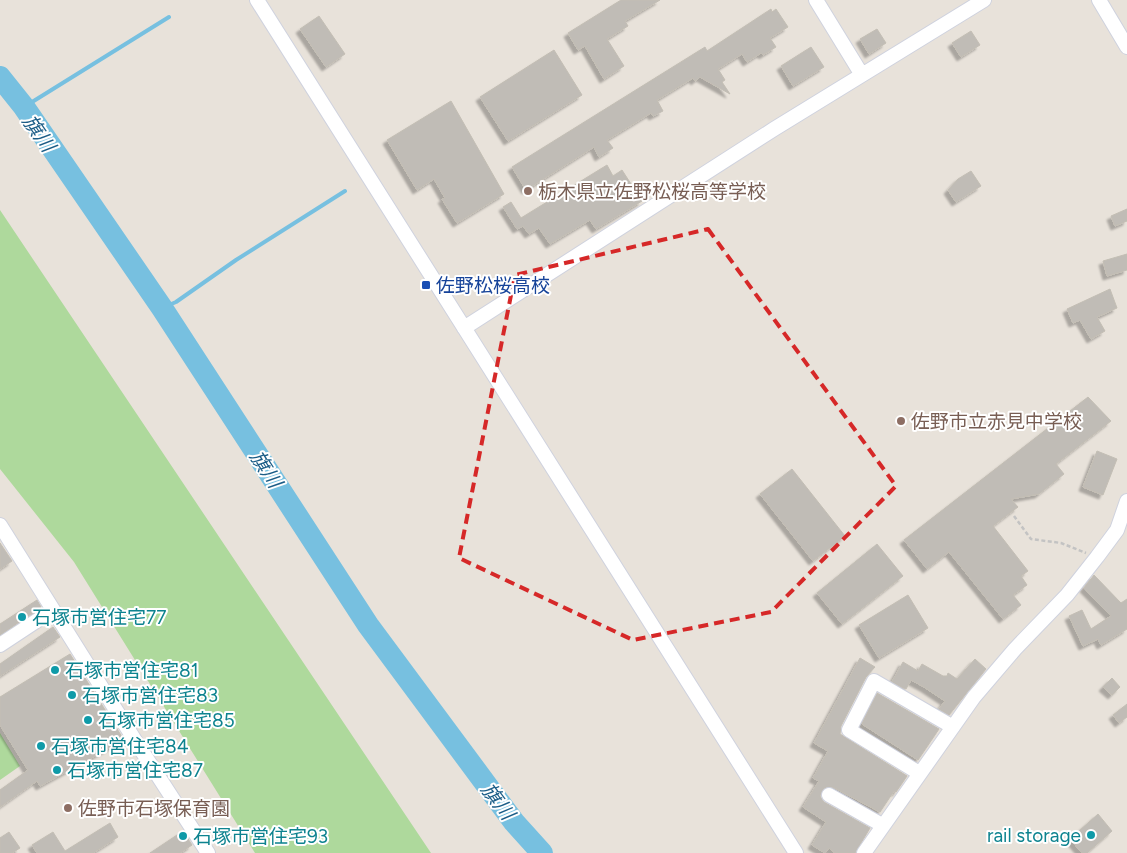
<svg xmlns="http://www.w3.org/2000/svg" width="1127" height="853" viewBox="0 0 1127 853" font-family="Figtree,'Noto Sans JP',sans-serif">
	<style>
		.green { fill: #aed99c }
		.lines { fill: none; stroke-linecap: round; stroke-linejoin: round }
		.stream { stroke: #77c0e0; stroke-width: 4 }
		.river { stroke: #77c0e0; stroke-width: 22 }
		.building { fill: #c0bcb6; stroke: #c3beb4; filter: url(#shadow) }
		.minor-casing { stroke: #cfd2de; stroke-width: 16 }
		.path { stroke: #c3c3c3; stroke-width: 2.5; stroke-dasharray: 4 2.5; stroke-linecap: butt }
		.minor { stroke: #fff; stroke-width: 14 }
		.marked { fill: none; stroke: #d62828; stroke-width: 4; stroke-dasharray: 10 6; stroke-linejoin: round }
		.education-dot { fill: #8d6e63; stroke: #fff; stroke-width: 2 }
		.transit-dot { fill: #1a4fb4; stroke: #fff; stroke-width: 2 }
		.culture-dot { fill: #0f9aa8; stroke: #fff; stroke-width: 2 }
		.labels { text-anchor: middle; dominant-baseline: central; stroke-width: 4; stroke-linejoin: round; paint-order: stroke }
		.education-label { font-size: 19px; fill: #785e54; stroke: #fff; text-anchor: start }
		.transit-label { font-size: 19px; fill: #164399; stroke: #fff; text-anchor: start }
		.culture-label { font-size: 19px; fill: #0d838f; stroke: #fff; text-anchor: start }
		.water-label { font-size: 20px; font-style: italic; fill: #1b5d87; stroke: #fff }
	</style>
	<defs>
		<filter id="shadow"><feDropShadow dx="-4" dy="4" stdDeviation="1" flood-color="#0004"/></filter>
	</defs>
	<rect width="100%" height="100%" fill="#e8e2da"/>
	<!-- green -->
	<path class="green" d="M 0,210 L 431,853 L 255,853 L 74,562 L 0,469 Z
		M 0,733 L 20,766 L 0,780 Z"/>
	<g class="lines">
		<!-- stream -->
		<path class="stream" d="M 24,107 L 169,17
			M 162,308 L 176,302 L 236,260 L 345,191"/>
		<!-- river -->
		<path class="river" d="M 0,77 L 24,107 L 162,308 L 368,625 L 514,822 L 542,853"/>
	</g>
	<!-- building -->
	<path class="building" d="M 621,0 L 660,0 L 625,21 L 628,26 L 607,39 L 624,66 L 604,79 L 585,46 L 578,50 L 568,33 Z
		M 771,9 L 772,12 L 776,9 L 788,27 L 770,38 L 776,47 L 763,55 L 761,53 L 747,62 L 742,54 L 718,69 L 725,80 L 722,82 L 730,94 L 700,77 L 695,81 L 693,78 L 657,100 L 663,111 L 653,116 L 651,113 L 607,140 L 613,148 L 599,157 L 594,147 L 526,190 L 512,167 L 705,47 L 707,51 Z
		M 319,16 L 345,54 L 326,67 L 300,29 Z
		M 877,29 L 886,43 L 869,54 L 860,39 Z
		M 971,31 L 980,45 L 961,57 L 952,43 Z
		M 811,47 L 824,67 L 793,86 L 781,66 Z
		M 554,50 L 582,95 L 508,141 L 480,97 Z
		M 451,101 L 504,194 L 457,223 L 442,199 L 445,198 L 434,179 L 417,190 L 387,140 Z
		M 607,165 L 613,176 L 622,170 L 642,201 L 596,229 L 590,220 L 550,244 L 539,228 L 529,234 L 523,226 L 517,229 L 503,207 L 511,202 L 521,218 Z
		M 971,171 L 981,186 L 956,202 L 948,190 L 958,179 Z
		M 1127,209 L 1127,221 L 1115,226 L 1111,216 Z
		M 1127,254 L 1127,270 L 1107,276 L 1103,261 Z
		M 1110,289 L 1117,308 L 1097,317 L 1105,331 L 1091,339 L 1080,320 L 1073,323 L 1067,309 Z
		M 1088,397 L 1111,421 L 1056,464 L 1064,474 L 1039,494 L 1011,499 L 1018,507 L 993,526 L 1028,571 L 1021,576 L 1027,585 L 1013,595 L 1021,605 L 1003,619 L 949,552 L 927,569 L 904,540 Z
		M 1097,451 L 1117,459 L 1103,495 L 1083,487 Z
		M 792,469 L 845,536 L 813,561 L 760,494 Z
		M 0,543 L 12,561 L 0,569 Z
		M 877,544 L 903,576 L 842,624 L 817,593 Z
		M 1094,575 L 1121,603 L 1127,599 L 1127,629 L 1101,645 L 1098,639 L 1083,646 L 1069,616 L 1082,610 L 1091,629 L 1111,616 L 1084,588 Z
		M 908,595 L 928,628 L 879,658 L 859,625 Z
		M 37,600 L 41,607 L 0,635 L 0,624 Z
		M 53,627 L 60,637 L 0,676 L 0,664 Z
		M 70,654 L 124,740 L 40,786 L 37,781 L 0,807 L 0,790 L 28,770 L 0,725 L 0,697 Z
		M 860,658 L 875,667 L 866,677 L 841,726 L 840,734 L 907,776 L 896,792 L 894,791 L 880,812 L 833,787 L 824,788 L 820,796 L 824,802 L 870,828 L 855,853 L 835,853 L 829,848 L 825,853 L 812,845 L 826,822 L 803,807 L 819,781 L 813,778 L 828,751 L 814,743 Z
		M 975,659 L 986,669 L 949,715 L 939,709 L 945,701 L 924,687 L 911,680 L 906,689 L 892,682 L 903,662 L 918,671 L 922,664 L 943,676 L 947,676 L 948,673 L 957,679 Z
		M 1112,678 L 1120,687 L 1112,695 L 1103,687 Z
		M 877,693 L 939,729 L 918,760 L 862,724 Z
		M 1127,704 L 1127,717 L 1119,723 L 1113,715 Z
		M 1098,814 L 1112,831 L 1087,853 L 1082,853 L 1070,839 Z
		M 110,823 L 118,837 L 93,853 L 37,853 L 32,845 L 53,832 L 65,851 Z
		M 183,831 L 192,845 L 180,853 L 150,853 Z
		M 9,832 L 20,848 L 12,853 L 0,853 L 0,838 Z"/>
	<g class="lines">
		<defs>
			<path id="minor" d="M 257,0 L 796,853
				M 816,0 L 862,75
				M 1099,0 L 1127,47
				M 464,328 L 774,129 L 984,0
				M 0,525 L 136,742 L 208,853
				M 0,645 L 53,610
				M 919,773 L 849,730 L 874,681 L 953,727
				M 829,795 L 882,825
				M 864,853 L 974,697 L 1015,649 L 1067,595 L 1097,557 L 1117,530 L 1127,501"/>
		</defs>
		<!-- minor casing -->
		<use href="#minor" class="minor-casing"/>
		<!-- path -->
		<path class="path" d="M 1014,516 L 1031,539 L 1061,543 L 1086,553"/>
		<!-- minor -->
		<use href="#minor" class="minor"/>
	</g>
	<!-- marked area -->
	<path class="marked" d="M 708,229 L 896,486 L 771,612 L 633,640 L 459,558 L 515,275 Z"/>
	<!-- markers -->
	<g class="education-dot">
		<circle cx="528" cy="191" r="5"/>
		<circle cx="901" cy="421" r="5"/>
		<circle cx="68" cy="808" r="5"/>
	</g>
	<rect class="transit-dot" x="421" y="280" width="10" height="10" rx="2.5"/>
	<g class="culture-dot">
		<circle cx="22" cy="617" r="5"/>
		<circle cx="55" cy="670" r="5"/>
		<circle cx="72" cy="695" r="5"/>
		<circle cx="88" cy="720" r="5"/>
		<circle cx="41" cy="746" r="5"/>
		<circle cx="57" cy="770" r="5"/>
		<circle cx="1091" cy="835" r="5"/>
		<circle cx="183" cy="836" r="5"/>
	</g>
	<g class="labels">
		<!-- education labels -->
		<g class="education-label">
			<text x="538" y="191">栃木県立佐野松桜高等学校</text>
			<text x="911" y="421">佐野市立赤見中学校</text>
			<text x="78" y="808">佐野市石塚保育園</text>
		</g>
		<!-- transit labels -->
		<g class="transit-label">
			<text x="436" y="285">佐野松桜高校</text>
		</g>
		<!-- culture labels -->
		<g class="culture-label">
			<text x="32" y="617">石塚市営住宅77</text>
			<text x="65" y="670">石塚市営住宅81</text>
			<text x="82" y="695">石塚市営住宅83</text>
			<text x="98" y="720">石塚市営住宅85</text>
			<text x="51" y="746">石塚市営住宅84</text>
			<text x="67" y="770">石塚市営住宅87</text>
			<text x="1081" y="835" text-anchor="end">rail storage</text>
			<text x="193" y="836">石塚市営住宅93</text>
		</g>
		<!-- water labels -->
		<g class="water-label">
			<text transform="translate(39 133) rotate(55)">旗川</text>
			<text transform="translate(266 469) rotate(57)">旗川</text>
			<text transform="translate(498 801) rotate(53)">旗川</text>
		</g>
	</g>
</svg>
